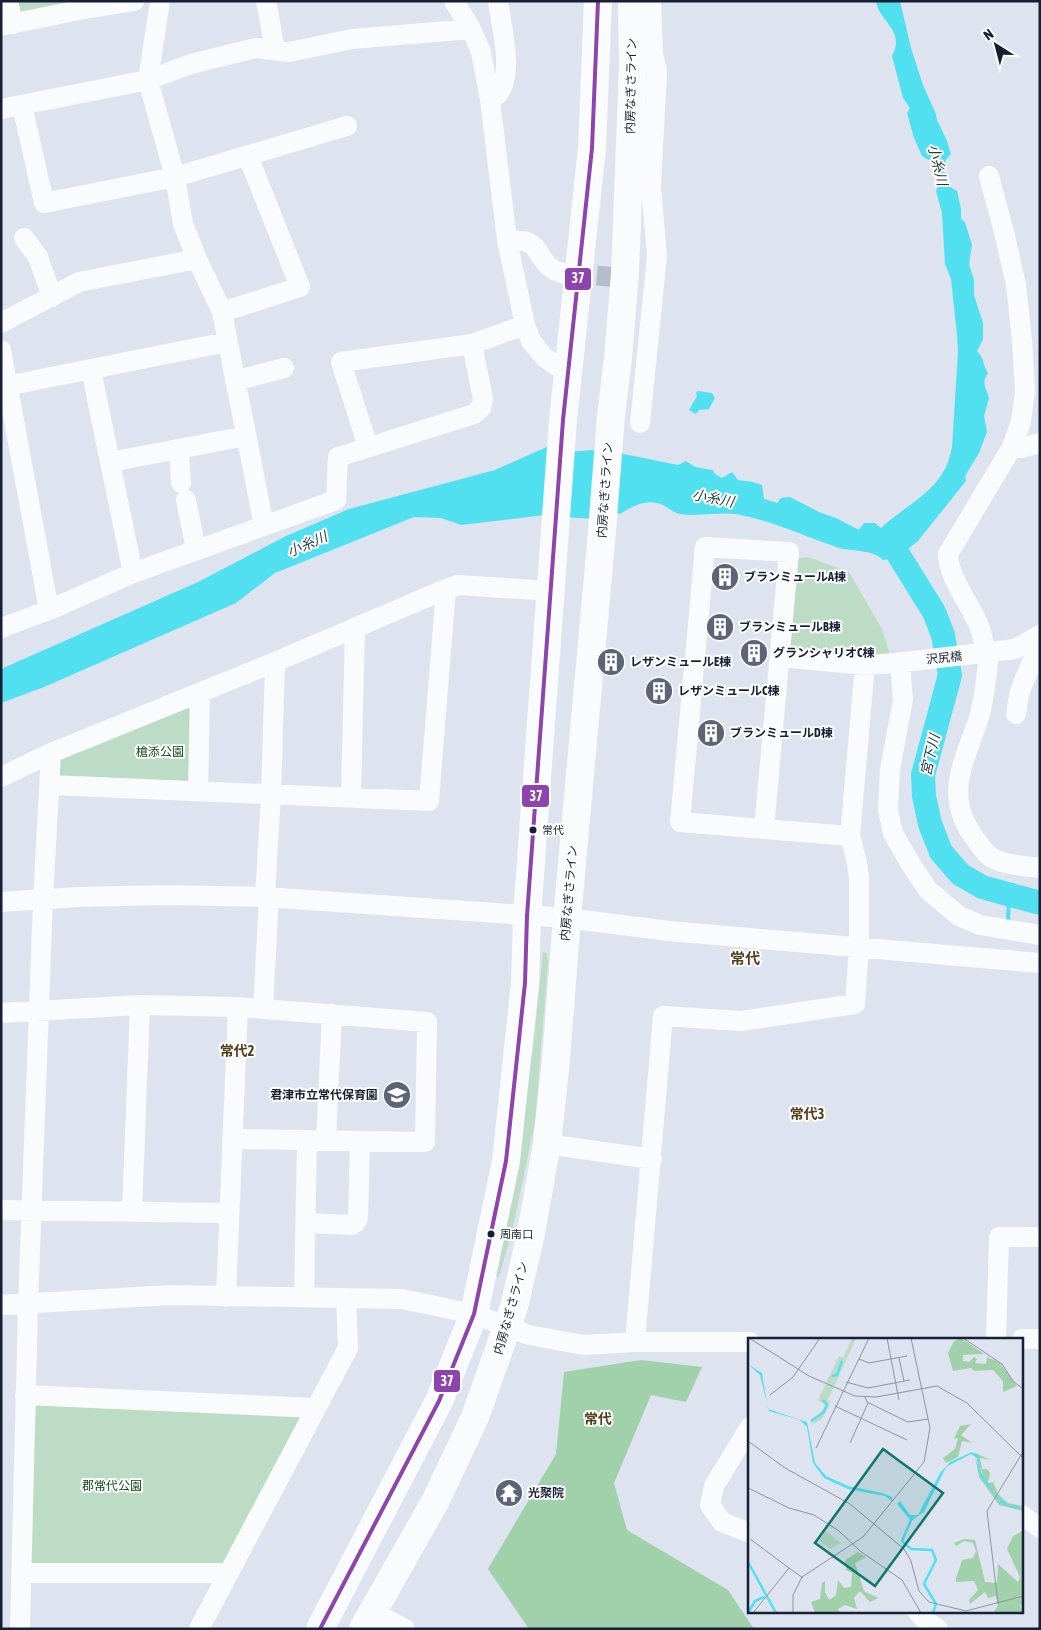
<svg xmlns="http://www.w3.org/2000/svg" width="1041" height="1630" viewBox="0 0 1041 1630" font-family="'Asap Condensed','Noto Sans JP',sans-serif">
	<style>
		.green { fill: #bddcc5 }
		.forest { fill: #a1d1ab }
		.water { fill: #51e0f0 }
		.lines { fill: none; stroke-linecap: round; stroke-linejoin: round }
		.stream { stroke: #51e0f0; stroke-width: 4 }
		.river { stroke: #51e0f0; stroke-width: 24 }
		.minor-tunnel { stroke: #b5bcca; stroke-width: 20; stroke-dasharray: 20 10; stroke-linecap: butt }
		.minor { stroke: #fafbfd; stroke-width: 20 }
		.highway { stroke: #fafbfd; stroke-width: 28 }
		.bus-1-casing { stroke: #fff; stroke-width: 8 }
		.bus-1 { stroke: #8e44ad; stroke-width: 4 }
		.bus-dot { fill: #161f34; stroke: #fff; stroke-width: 2 }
		.labels { text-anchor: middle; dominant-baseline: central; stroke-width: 4; stroke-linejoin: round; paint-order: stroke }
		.bus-label { font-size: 11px; fill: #161f34; stroke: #fff; text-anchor: start }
		.street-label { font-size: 12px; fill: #161f34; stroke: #fff }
		.poi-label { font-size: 12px; font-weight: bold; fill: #161f34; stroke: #fff; text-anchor: start }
		.park-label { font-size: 12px; fill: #0d4916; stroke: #fff }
		.water-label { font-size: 14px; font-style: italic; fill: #1f3b3e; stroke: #fff }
		.neighbourhood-label { font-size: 14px; font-weight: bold; fill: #513f19; stroke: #fff }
		.quarter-label { font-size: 15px; font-weight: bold; fill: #513f19; stroke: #fff }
		.inset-river { fill: none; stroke: #51e0f0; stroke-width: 2.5 }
		.inset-road { fill: none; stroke: #8d95a4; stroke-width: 1 }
		.view { fill: #0f766e; fill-opacity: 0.15; stroke: #0f766e; stroke-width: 2.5 }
		.inset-edge { fill: none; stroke: #161f34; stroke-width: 2.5 }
		.line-badge { stroke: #fff; stroke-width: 2 }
		.badge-label { font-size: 14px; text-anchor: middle; font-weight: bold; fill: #fff }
	</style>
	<rect width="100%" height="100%" fill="#dde3ef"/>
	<!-- green -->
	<path class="green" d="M 15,1 L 73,1 L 22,15 Z
		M 808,557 L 849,572 L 882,629 L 890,655 L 887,657 L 793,652 L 789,646 L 796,559 Z
		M 192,702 L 193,782 L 60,782 L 59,757 Z
		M 543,952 L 547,953 L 548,962 L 535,1122 L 512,1232 L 499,1277 L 491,1274 L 533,1050 Z
		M 36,1402 L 299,1413 L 303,1419 L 228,1564 L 33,1568 L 28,1560 Z"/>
	<!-- forest -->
	<path class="forest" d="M 641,1360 L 702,1367 L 686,1402 L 651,1395 L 614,1483 L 627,1530 L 728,1590 L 754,1629 L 529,1629 L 488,1569 L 556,1454 L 564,1372 Z"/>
	<!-- water -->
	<path class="water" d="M 876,1 L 900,1 L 911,48 L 923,85 L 936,114 L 937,120 L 947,141 L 951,155 C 943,159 943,171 946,178 L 944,183 L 957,191 L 961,209 L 961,219 L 965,222 L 972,245 L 969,264 L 974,280 L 974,295 L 983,323 L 983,339 L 977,351 C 985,359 982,364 988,373 C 981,383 986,387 989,398 L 984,416 L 987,432 L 979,453 L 965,476 L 966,481 L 918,541 L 902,554 L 905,563 L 914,573 L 917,581 C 903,580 898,570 896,558 L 883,560 C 875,550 851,551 839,548 C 806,537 775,522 741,515 C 721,511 700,517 680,514 C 674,513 669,508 663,505 C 648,498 632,506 620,514 L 614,512 L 619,453 L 678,465 L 686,461 L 695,467 L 713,470 L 715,474 L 722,478 L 732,472 L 738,480 L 753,482 L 762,485 L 764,499 L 777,503 L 781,498 L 790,497 L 819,512 L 836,518 L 859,530 L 864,523 L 875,523 L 881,528 C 910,501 945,490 952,447 L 958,352 L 957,335 L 951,279 L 945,264 L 942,213 L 936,191 L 938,186 L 935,164 L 922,156 L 914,138 L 907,113 L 910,108 L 903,98 L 892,56 C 906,30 879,22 876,1 Z
		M 698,391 L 712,393 L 715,398 L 709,409 L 699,410 L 696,414 L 689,410 L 697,396 L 696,393 Z
		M 549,446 L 545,515 L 461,525 L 441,518 L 414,517 L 275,573 L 236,603 L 44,687 L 1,703 L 1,669 L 198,582 L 286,536 L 349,509 L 495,470 Z
		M 593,450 L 600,451 L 595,519 L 563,517 L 569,452 Z"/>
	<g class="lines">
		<!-- stream -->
		<path class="stream" d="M 1008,924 L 1009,895"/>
		<!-- river -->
		<path class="river" d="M 898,554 L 934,612 L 943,635 L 950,675 L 923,775 L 924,796 L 930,824 L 941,852 L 960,874 L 982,887 L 1040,903"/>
		<!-- minor-tunnel -->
		<path class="minor-tunnel" d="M 567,273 L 636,279"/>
		<!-- minor -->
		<path class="minor" d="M 8,1 L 13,24
			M 160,1 L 148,80 L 175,177 L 183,224 L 197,259 L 222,312 L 264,526
			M 266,1 L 275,50
			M 454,1 L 471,29 L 481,52 L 490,100 L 507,240 L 525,325 L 531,341 L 544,357 L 567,373
			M 1,26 L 79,10 L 134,1
			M 490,100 C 493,98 497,96 499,93 C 514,72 501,26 498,1
			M 22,105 L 44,203 L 175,177 L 347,126
			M 1,109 L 148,80 L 191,64 L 256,48 L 289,52 L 352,39 L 471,29
			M 24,238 L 38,257 L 52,297
			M 507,240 C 513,241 522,240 527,242 C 542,247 539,267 562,273
			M 222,312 L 300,287 L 248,156
			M 1,323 L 79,282 L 197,259
			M 1,350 L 49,610
			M 91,370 L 133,573
			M 235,381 L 284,368
			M 1,387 L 227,342
			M 640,423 L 657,256 L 651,187 L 657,72 L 653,54 L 651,1
			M 368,447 L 341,362 L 472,344 L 525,325
			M 1012,447 L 1021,448 L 1040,443
			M 179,449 L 181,483
			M 110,462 L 246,436
			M 186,500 L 196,550
			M 1,628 L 49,610 L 133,573 L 336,500 L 338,457 L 474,414 L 481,408 L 483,399 L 472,344
			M 989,653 C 987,674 985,694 980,714 C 966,761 941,794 976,840 C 980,845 984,851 988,855 C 999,865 1025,866 1040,868
			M 985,654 C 984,644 983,635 979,626 C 971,605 948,577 948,554 L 1012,447 L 1021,422 L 1025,391 L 1022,340 L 1016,285 L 1005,236 L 989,176
			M 780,657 L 865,665 L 896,663 L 1015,649 L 1040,635
			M 900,662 L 903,700 L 890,769 L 888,810 L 893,833 L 910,863 L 928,890 L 959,916 L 980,925 L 1040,935
			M 1016,714 C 1018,705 1018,694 1022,686 C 1028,669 1038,655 1037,637
			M 1,777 L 51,753 L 275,662 L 446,589 L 458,585 L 551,591
			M 50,785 L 429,801 L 446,589
			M 198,792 L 200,693
			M 351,798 L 355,627
			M 764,829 L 789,552 L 705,547 L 680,822 L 850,836
			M 265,897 L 271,795 L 275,662
			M 1,902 L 78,897 L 167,895 L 265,897 L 567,918 L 669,931 L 1040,963
			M 263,1009 L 269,897
			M 1,1013 L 140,1005 L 238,1007 L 427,1022 L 425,1142 L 232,1139
			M 326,1140 L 332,1014
			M 547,1144 L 652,1159
			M 1,1210 L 229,1213
			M 132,1212 L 140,1005
			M 306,1223 L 352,1225 L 356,1222 L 358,1218 L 360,1141
			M 226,1297 L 238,1007
			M 304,1298 L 307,1140
			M 1,1305 L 171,1295 L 402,1299 L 474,1314 L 529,1335 L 584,1345 L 635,1342 L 750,1342
			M 996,1339 L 999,1237 L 1040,1237
			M 1022,1339 L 1040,1339
			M 635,1342 L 663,1016 L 741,1021 L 855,1004 L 859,947 L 859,878 L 857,863 L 850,836 L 865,665
			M 25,1395 L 316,1408
			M 750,1427 L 714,1486 L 710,1505 L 722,1522 L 750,1533
			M 1022,1515 L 1040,1528
			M 21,1573 L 229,1573
			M 917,1611 L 926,1621 L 938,1629
			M 372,1612 L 405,1629
			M 20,1629 L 28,1304 L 43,900 L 51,753
			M 199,1629 L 348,1348 L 346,1298"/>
		<!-- highway -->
		<path class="highway" d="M 320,1629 L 439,1401 L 474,1314 L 506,1161 L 525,983 L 527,916 L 563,420 L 592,148 L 598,1
			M 363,1629 L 436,1500 L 475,1417 L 514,1307 L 530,1238 L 547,1144 L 556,1060 L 567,918 L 601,543 L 611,416 L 618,358 L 625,274 L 633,65 L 632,1"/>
		<defs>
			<path id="bus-1" d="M 320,1629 L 439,1401 L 474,1314 L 506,1161 L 525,983 L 527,916 L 563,420 L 592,148 L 598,1"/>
		</defs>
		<!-- bus-1 casing -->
		<use href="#bus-1" class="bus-1-casing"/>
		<!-- bus-1 -->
		<use href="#bus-1" class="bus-1"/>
	</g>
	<!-- icons -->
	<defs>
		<symbol id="building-disc" viewBox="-11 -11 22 22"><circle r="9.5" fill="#5c6475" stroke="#fff"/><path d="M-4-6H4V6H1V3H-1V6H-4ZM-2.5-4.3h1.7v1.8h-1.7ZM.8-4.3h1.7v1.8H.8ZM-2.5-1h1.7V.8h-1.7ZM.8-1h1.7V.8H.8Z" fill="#fff"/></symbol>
		<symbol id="school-disc" viewBox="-11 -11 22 22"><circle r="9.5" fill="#5c6475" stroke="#fff"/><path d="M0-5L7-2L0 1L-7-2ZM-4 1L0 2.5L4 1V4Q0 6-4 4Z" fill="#fff"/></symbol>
		<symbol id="temple-disc" viewBox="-11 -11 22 22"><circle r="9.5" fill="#5c6475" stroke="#fff"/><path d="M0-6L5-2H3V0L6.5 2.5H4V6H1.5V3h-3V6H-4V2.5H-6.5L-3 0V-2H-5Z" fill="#fff"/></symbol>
	</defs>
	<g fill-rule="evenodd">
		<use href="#building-disc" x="709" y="561" width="32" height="32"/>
		<use href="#building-disc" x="704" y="611" width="32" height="32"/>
		<use href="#building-disc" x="738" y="637" width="32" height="32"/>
		<use href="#building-disc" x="595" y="646" width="32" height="32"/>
		<use href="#building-disc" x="643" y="675" width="32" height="32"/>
		<use href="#building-disc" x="695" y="717" width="32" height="32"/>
		<use href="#school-disc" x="381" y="1079" width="32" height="32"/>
		<use href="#temple-disc" x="493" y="1477" width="32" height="32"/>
	</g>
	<!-- markers -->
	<g class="bus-dot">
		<circle cx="533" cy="830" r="4.5"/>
		<circle cx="491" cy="1234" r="4.5"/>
	</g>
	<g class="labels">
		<!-- bus labels -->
		<g class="bus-label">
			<text x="542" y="830">常代</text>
			<text x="500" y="1234">周南口</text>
		</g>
		<!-- street labels -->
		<g class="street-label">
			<text transform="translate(631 86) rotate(-89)">内房なぎさライン</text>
			<text transform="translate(605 490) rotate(-86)">内房なぎさライン</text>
			<text transform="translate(944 658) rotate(-6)">沢尻橋</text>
			<text transform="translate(569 893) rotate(-85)">内房なぎさライン</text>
			<text transform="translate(511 1308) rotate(-74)">内房なぎさライン</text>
		</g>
		<!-- poi labels -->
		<g class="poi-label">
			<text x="744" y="577">ブランミュールA棟</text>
			<text x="739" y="627">ブランミュールB棟</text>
			<text x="773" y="653">グランシャリオC棟</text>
			<text x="630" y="662">レザンミュールE棟</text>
			<text x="678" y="691">レザンミュールC棟</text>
			<text x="730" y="733">ブランミュールD棟</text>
			<text x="378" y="1095" text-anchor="end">君津市立常代保育園</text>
			<text x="528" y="1493">光聚院</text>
		</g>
		<!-- park labels -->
		<g class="park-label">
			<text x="160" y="752">槍添公園</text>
			<text x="112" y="1486">郡常代公園</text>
		</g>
		<!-- water labels -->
		<g class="water-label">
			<text transform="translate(938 165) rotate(76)">小糸川</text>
			<text transform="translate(713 498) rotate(11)">小糸川</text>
			<text transform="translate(307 544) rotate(-24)">小糸川</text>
			<text transform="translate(930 755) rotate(-77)">宮下川</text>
		</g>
		<!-- neighbourhood labels -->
		<g class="neighbourhood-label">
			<text x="237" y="1051">常代2</text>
			<text x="807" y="1114">常代3</text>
			<text x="598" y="1419">常代</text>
		</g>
		<!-- quarter labels -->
		<g class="quarter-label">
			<text x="745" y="958">常代</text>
		</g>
	</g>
	<!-- overview -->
	<g transform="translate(748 1338)">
		<rect width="275" height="275" fill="#dde3ef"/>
		<path d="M 104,0 L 108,0 L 80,62 L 82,64 L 74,81 L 65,86 L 62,82 L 72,77 L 77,67 L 70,62 L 91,18 L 95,20 ZM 78,193 L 93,205 L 82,211 L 71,203 Z" fill="#bddcc5"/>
		<path d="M 213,0 L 236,16 L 215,17 L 215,23 L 221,24 L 226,19 L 229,21 L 227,25 L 238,26 L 239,19 L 251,24 L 269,48 L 255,54 L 255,43 L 245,32 L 226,33 L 223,30 L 205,33 L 200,15 L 206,3 ZM 223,86 L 213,97 L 224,105 L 214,103 L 210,119 L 198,125 L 195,120 L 207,111 L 210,100 L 206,101 L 212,88 ZM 227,115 L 243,122 L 232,120 L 234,131 L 239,131 L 242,135 L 240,145 L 245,144 L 250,156 L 260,165 L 275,168 L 260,167 L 247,156 L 238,145 ZM 227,118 L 235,141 L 253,165 L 275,169 L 275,173 L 251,167 L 231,139 ZM 275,193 L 275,265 L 272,268 L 275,274 L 245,275 L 250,267 L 248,258 L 240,260 L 237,254 L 222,266 L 221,262 L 230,252 L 226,243 L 208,244 L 208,240 L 214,222 L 225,220 L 228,213 L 225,205 L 216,203 L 208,208 L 206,205 L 216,201 L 227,202 L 237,244 L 249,245 L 250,226 L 270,244 L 272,239 L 259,211 L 265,198 ZM 110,214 L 118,219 L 107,225 L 116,253 L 130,260 L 122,264 L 112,253 L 106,260 L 109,271 L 97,267 L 90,271 L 92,275 L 67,275 L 63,264 L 72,261 L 74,245 L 77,243 L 77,254 L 81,262 L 88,257 L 90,242 L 96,250 L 103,249 L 104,235 L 98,232 L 97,222 Z" fill="#a1d1ab"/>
		<path d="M 0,26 L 14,35 L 20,71 L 59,84 L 67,125 L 78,138 L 100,148 L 134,155 L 144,159 L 145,164 L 137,158 L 100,151 L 76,140 L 65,125 L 59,89 L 52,82 L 21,73 L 12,37 ZM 224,114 L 230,117 L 233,134 L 247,156 L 260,167 L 275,169 L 264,170 L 253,165 L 235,142 L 231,133 L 229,120 L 223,116 L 198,129 L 176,174 L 163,183 L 149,166 L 152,163 L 162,177 L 170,177 L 192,135 L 202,124 Z" fill="#51e0f0"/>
		<path class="inset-river" d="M 84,38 L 89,37 L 94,23M 63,83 L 76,74 L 79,67 L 75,62M 164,180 L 154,203 L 163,211 L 184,212 L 188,222 L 176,246 L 188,266 L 185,275M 0,224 L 28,275M 0,275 L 7,263 L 16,259"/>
		<path class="inset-road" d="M 1,0 L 61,38 L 107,58 L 128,59 L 189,48 L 219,65 L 275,120M 139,0 L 151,62M 215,0 L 254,26 L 265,43 L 275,51M 151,20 L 156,43M 111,21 L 121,25 L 159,18M 98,44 L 120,50 L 162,42M 22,57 L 45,39 L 72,0M 117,59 L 119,64 L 160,84 L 180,81M 87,68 L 159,102M 0,103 L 37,130 L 102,166 L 156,211 L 163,223 L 171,253 L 181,264 L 218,273 L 275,258M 102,105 L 120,65M 68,110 L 121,0M 0,150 L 41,170 L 66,177 L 91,193 L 112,213 L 154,242 L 173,275M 2,201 L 41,230M 250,266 L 239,173 L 275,114M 5,275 L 41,230 L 55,240M 45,275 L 45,257 L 54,239 L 115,199 L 176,124 L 182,90 L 163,0"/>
		<path class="view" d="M 135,111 L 195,155 L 127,248 L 67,205 Z"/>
		<rect width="275" height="275" class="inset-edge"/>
	</g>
	<g class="line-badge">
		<rect x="564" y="267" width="28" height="24" rx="5" fill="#8e44ad"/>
		<rect x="521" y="784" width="29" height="24" rx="5" fill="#8e44ad"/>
		<rect x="433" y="1369" width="28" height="24" rx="5" fill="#8e44ad"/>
	</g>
	<g class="badge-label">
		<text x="578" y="283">37</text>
		<text x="536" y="801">37</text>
		<text x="447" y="1386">37</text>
	</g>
	<!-- border -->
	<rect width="1041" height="1630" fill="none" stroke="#161f34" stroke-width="5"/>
	<!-- north arrow -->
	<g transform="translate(996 45) rotate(324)" stroke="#ffffff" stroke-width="4" paint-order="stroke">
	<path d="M0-4L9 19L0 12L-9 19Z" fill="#161f34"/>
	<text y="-8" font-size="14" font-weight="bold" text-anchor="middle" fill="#161f34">N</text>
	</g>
</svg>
